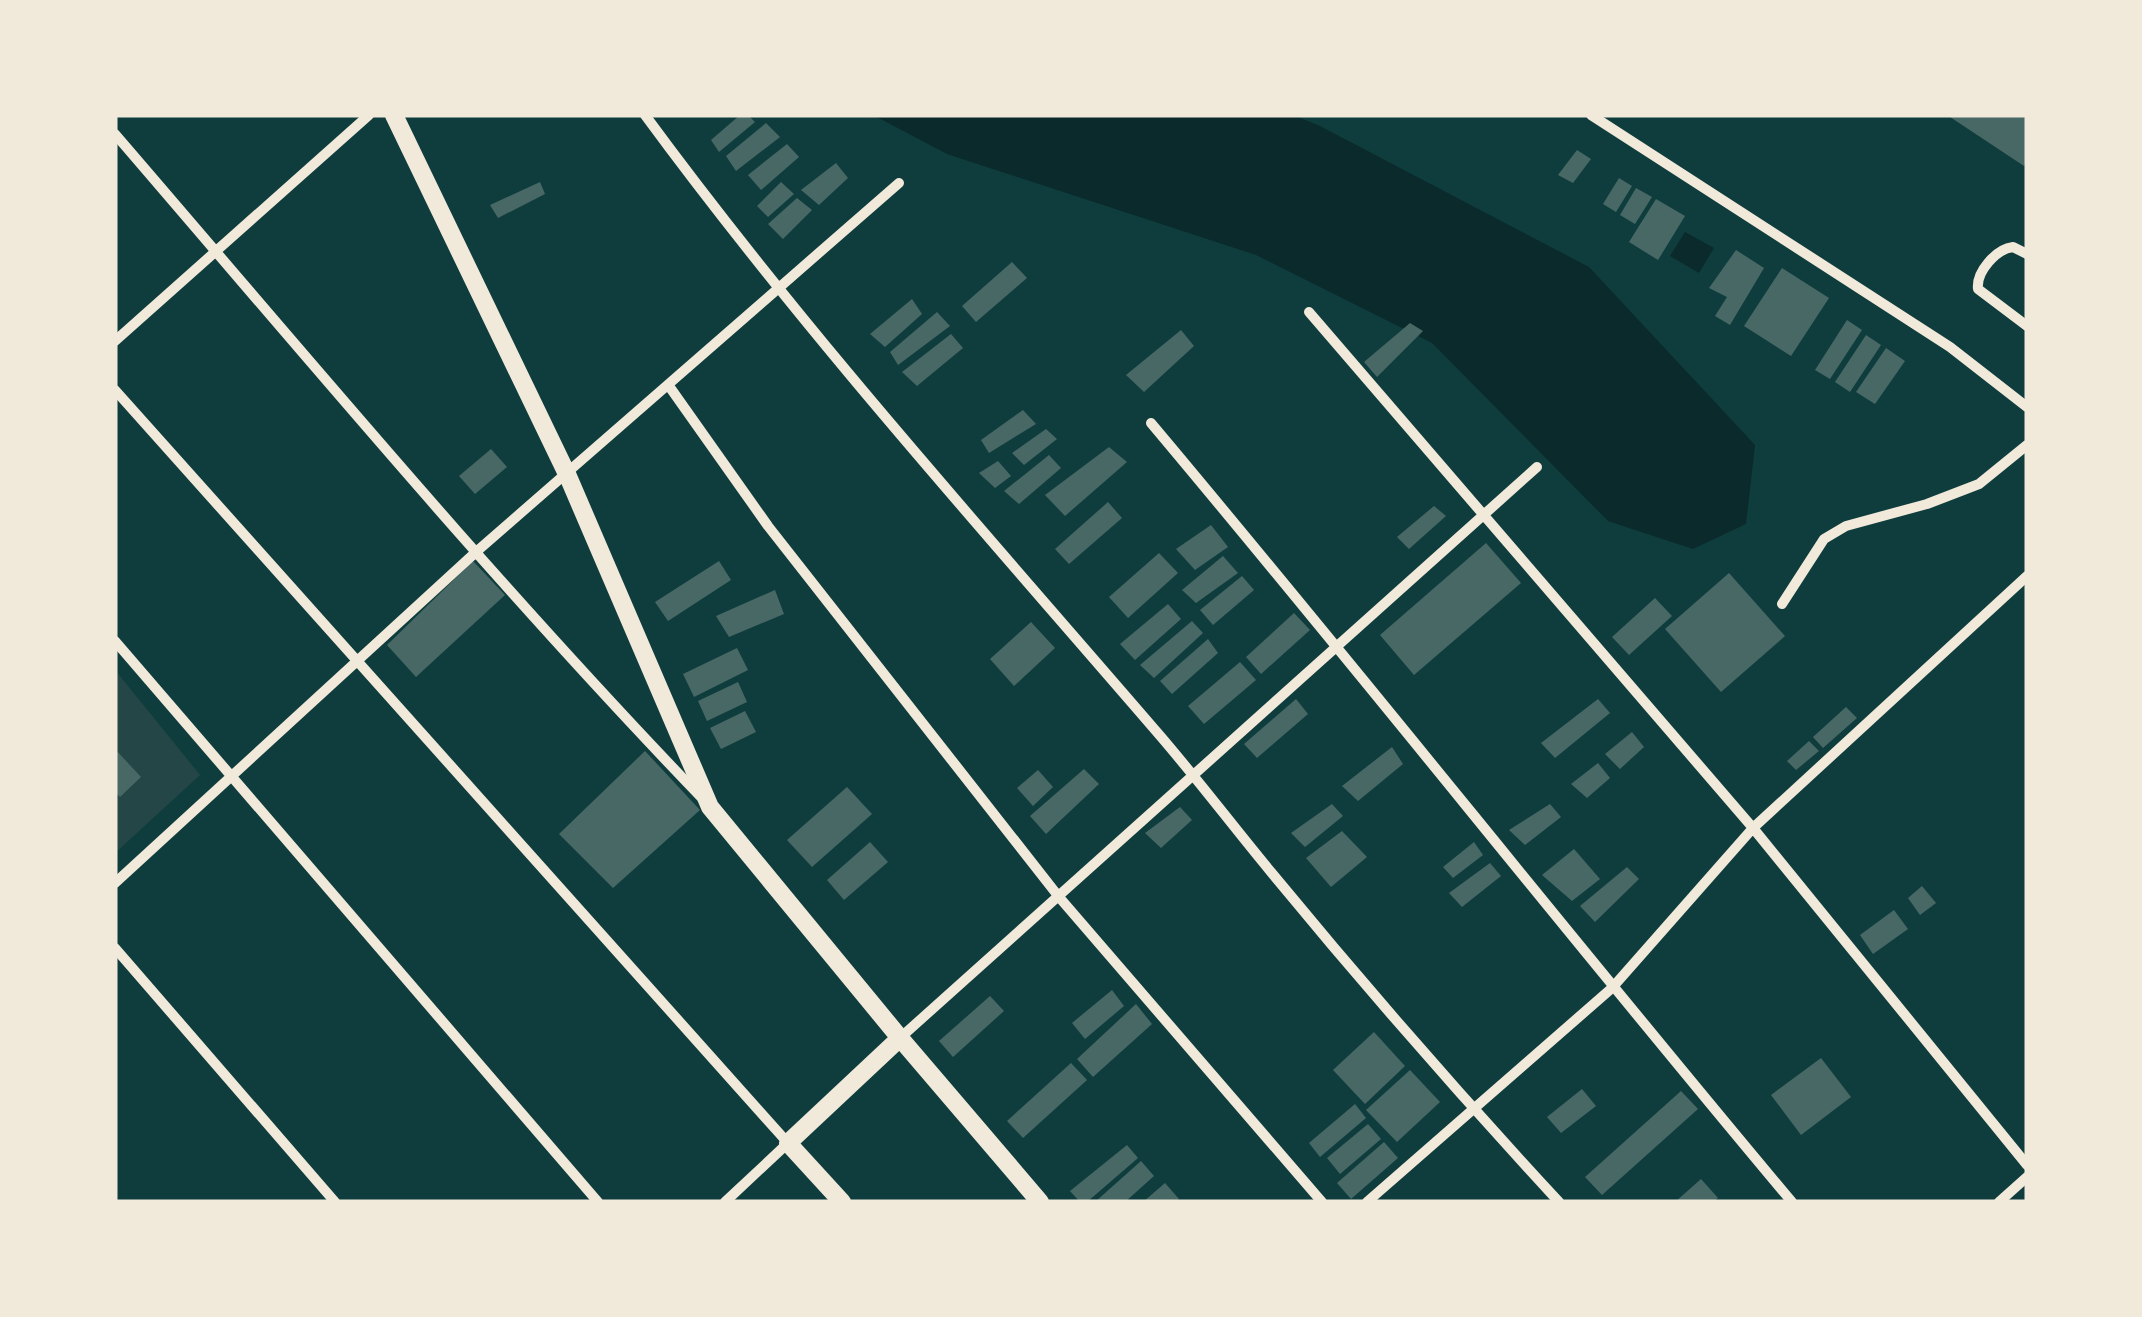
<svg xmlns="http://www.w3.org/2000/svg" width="2142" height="1317" viewBox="0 0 2142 1317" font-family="'Open Sans',sans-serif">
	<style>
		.green { fill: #244646 }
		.water { fill: #0a2a2b }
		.building { fill: #486865 }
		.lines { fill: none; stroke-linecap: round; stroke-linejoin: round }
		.minor { stroke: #f1e9da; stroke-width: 10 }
		.secondary { stroke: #f1e9da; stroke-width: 18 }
	</style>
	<rect width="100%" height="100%" fill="#0f3d3e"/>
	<!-- green -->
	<path class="green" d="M 115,670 L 200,775 L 115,853 Z"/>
	<!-- water -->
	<path class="water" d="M 873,115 L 1293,115 L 1320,126 L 1589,267 L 1755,445 L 1746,524 L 1693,549 L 1608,521 L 1432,343 L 1256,255 L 947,154 Z
		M 1685,232 L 1714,248 L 1699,273 L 1670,256 Z"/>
	<!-- building -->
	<path class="building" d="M 740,115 L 748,115 L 755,122 L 719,152 L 711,140 Z
		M 1947,115 L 2027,115 L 2027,161 L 2024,166 Z
		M 766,123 L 780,137 L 736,171 L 726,156 Z
		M 787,144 L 799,157 L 761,190 L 748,175 Z
		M 1577,150 L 1591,159 L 1573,183 L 1558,175 Z
		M 836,163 L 848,178 L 819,205 L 801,190 Z
		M 1619,178 L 1632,186 L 1616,212 L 1603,204 Z
		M 540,182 L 545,194 L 498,218 L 490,205 Z
		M 781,182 L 794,194 L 768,217 L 757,206 Z
		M 1636,188 L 1652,197 L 1635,224 L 1620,215 Z
		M 797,198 L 812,210 L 783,239 L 768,224 Z
		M 1656,199 L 1685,216 L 1658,260 L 1629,242 Z
		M 1736,250 L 1764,268 L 1730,325 L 1715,316 L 1727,297 L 1709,288 Z
		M 1012,262 L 1027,278 L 976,322 L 962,306 Z
		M 1782,268 L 1829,298 L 1791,356 L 1744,326 Z
		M 912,299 L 922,314 L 885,347 L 870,334 Z
		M 937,312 L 950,326 L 898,365 L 890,352 Z
		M 1847,320 L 1862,330 L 1830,379 L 1815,370 Z
		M 1410,323 L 1423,331 L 1377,377 L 1364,362 Z
		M 1181,330 L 1194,346 L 1144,392 L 1126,375 Z
		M 951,334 L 963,348 L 917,386 L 902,372 Z
		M 1866,335 L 1881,345 L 1850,392 L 1835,382 Z
		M 1886,348 L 1905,361 L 1875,404 L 1856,392 Z
		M 1023,410 L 1036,424 L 989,453 L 981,440 Z
		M 1046,429 L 1057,439 L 1024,465 L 1012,453 Z
		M 1109,447 L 1127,462 L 1065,516 L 1045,495 Z
		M 491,449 L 507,467 L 475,494 L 459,476 Z
		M 1049,455 L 1061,468 L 1019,504 L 1004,491 Z
		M 998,461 L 1011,476 L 995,488 L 979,473 Z
		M 1108,502 L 1122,518 L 1069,564 L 1055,549 Z
		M 1434,506 L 1446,516 L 1409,549 L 1397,537 Z
		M 1211,525 L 1228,547 L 1195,570 L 1176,549 Z
		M 1486,543 L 1521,583 L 1414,675 L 1380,635 Z
		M 1159,553 L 1178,573 L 1128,618 L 1109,597 Z
		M 1223,556 L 1238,573 L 1196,603 L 1182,590 Z
		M 473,561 L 505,595 L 416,677 L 387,645 Z
		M 719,561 L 731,580 L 668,621 L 655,602 Z
		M 1729,573 L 1785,636 L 1721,692 L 1665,629 Z
		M 1242,576 L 1254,590 L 1213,625 L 1200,610 Z
		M 775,590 L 784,614 L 729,637 L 716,616 Z
		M 1655,598 L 1672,616 L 1629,655 L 1612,637 Z
		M 1168,604 L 1181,619 L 1135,660 L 1120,644 Z
		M 1294,613 L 1310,630 L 1261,674 L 1246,657 Z
		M 1192,621 L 1203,633 L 1154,678 L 1140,665 Z
		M 1031,622 L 1055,648 L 1014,686 L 990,659 Z
		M 1208,639 L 1218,653 L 1172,694 L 1160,681 Z
		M 737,648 L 748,670 L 694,697 L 683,674 Z
		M 1240,662 L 1256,680 L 1204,724 L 1188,706 Z
		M 738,682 L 747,702 L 707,721 L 698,701 Z
		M 1296,699 L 1308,714 L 1257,758 L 1244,744 Z
		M 1598,699 L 1610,713 L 1555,758 L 1541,743 Z
		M 1846,707 L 1857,718 L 1823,748 L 1813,737 Z
		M 745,711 L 756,732 L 721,749 L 710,728 Z
		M 1632,732 L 1644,747 L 1620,769 L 1605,754 Z
		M 1809,741 L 1819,751 L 1796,770 L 1787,761 Z
		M 1392,747 L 1403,764 L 1358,801 L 1342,786 Z
		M 115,749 L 141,777 L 120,797 L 115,792 Z
		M 645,751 L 700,810 L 613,888 L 559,834 Z
		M 1598,763 L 1610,778 L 1587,798 L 1571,784 Z
		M 1084,769 L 1099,784 L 1046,834 L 1030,816 Z
		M 1038,770 L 1053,787 L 1033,806 L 1017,788 Z
		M 847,787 L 872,814 L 812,867 L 787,840 Z
		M 1332,804 L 1343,816 L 1305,847 L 1291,833 Z
		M 1550,804 L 1561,817 L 1525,845 L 1509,830 Z
		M 1180,807 L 1192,820 L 1161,848 L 1145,833 Z
		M 1342,831 L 1367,857 L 1331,887 L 1306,858 Z
		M 870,842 L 888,862 L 844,900 L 827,880 Z
		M 1474,842 L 1483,855 L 1453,878 L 1443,867 Z
		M 1574,849 L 1600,879 L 1572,901 L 1542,875 Z
		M 1490,863 L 1501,876 L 1462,907 L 1449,893 Z
		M 1627,867 L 1639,879 L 1595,922 L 1580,906 Z
		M 1922,886 L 1936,903 L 1920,915 L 1908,898 Z
		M 1894,910 L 1908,929 L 1873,954 L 1860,935 Z
		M 1112,990 L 1124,1006 L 1085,1039 L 1072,1023 Z
		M 990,996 L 1004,1011 L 953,1057 L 939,1041 Z
		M 1136,1004 L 1152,1024 L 1093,1077 L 1077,1059 Z
		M 1374,1032 L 1405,1066 L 1365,1104 L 1333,1070 Z
		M 1821,1058 L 1851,1097 L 1801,1135 L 1771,1095 Z
		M 1071,1063 L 1087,1080 L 1023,1138 L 1007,1121 Z
		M 1410,1070 L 1440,1102 L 1397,1142 L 1366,1110 Z
		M 1582,1089 L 1596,1106 L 1561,1133 L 1547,1117 Z
		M 1681,1091 L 1698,1109 L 1602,1195 L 1585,1177 Z
		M 1355,1104 L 1366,1118 L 1320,1157 L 1309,1143 Z
		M 1368,1124 L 1381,1139 L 1340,1174 L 1327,1158 Z
		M 1384,1142 L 1398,1158 L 1351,1199 L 1337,1183 Z
		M 1127,1145 L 1138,1158 L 1087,1202 L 1080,1202 L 1070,1191 Z
		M 1141,1161 L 1154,1176 L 1125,1202 L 1095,1202 Z
		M 1701,1179 L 1718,1198 L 1713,1202 L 1675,1202 Z
		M 1165,1183 L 1179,1199 L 1175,1202 L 1143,1202 Z"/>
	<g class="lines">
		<!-- minor -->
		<path class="minor" d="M 645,115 C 803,330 982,529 1156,731 C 1196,777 1232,825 1271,872 C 1364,985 1460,1095 1559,1202
			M 1591,115 L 1950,347 L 2027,407
			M 115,134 C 307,357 496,584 700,796
			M 2027,254 L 2013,247 C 1996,249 1976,272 1978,289 L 2027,326
			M 1309,312 L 1753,828 L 2027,1165
			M 115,341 L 369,115
			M 669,386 L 768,526 L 1059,897 L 1322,1202
			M 115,390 L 788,1143 L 725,1202
			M 1151,423 C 1368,681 1576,945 1792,1202
			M 1782,604 L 1824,539 L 1846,526 L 1927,504 L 1979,484 L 2027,445
			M 115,641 L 598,1202
			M 115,883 L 476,552 L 899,183
			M 115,948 L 335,1202
			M 900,1038 L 1537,467
			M 1367,1202 L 1612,988 L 1753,828 L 2027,576
			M 1999,1202 L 2027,1177"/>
		<!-- secondary -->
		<path class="secondary" d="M 394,115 L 567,474 L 710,807 L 900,1038 L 1040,1202
			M 842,1202 L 788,1143 L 900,1038"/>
	</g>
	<!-- border -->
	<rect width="2142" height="1317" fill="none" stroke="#f1e9da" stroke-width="235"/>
</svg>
